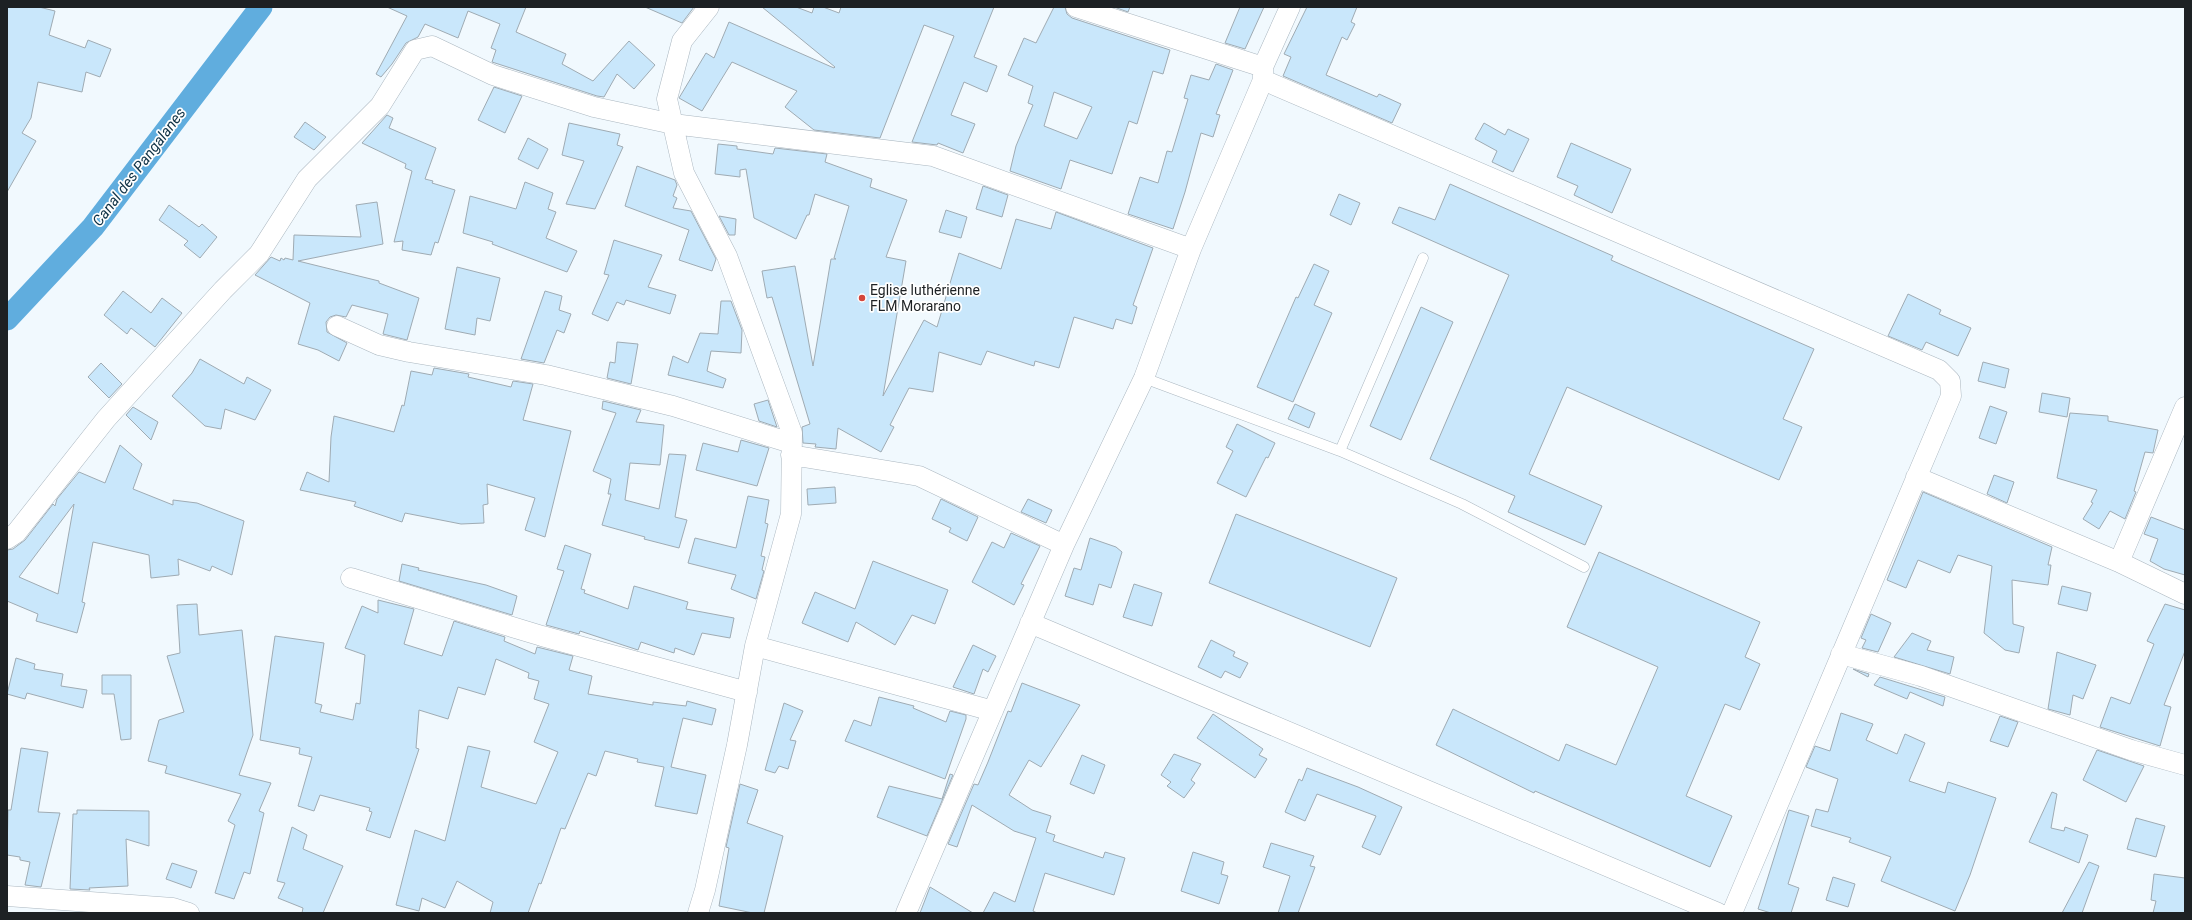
<svg xmlns="http://www.w3.org/2000/svg" width="2192" height="920" viewBox="0 0 2192 920" font-family="Roboto,sans-serif">
	<style>
		.lines { fill: none; stroke-linecap: round; stroke-linejoin: round }
		.canal { stroke: #60adde; stroke-width: 23 }
		.building { fill: #c9e7fb; stroke: #9fabb3; fill-rule: evenodd }
		.lane-casing { stroke: #abb7c0; stroke-width: 11 }
		.street-casing { stroke: #abb7c0; stroke-width: 21 }
		.lane { stroke: #fff; stroke-width: 10 }
		.street { stroke: #fff; stroke-width: 20 }
		.poi-dot { fill: #d4463b; stroke: #fff; stroke-width: 1.5 }
		.labels { text-anchor: middle; dominant-baseline: central; stroke-width: 3.5; stroke-linejoin: round; paint-order: stroke }
		.poi-label { font-size: 14px; fill: #1d2124; stroke: #fff; text-anchor: start }
		.water-label { font-size: 15px; font-style: italic; fill: #0f3246; stroke: #fff }
	</style>
	<rect width="100%" height="100%" fill="#f1f9fe"/>
	<g class="lines">
		<!-- canal -->
		<path class="canal" d="M 7,319 L 93,227 L 261,7"/>
	</g>
	<!-- building -->
	<path class="building" d="M 7,7 L 39,7 L 55,11 L 49,35 L 85,48 L 88,40 L 111,49 L 100,77 L 86,72 L 82,92 L 38,82 L 31,118 L 22,133 L 36,141 L 7,192 Z
		M 387,7 L 526,7 L 516,32 L 566,54 L 562,64 L 593,81 L 629,41 L 655,65 L 634,89 L 617,74 L 604,97 L 597,96 L 492,62 L 496,50 L 491,48 L 500,24 L 468,11 L 458,38 L 425,24 L 418,37 L 406,43 L 392,64 L 381,77 L 376,74 L 407,16 Z
		M 645,7 L 694,7 L 682,23 Z
		M 762,7 L 796,7 L 812,13 L 814,7 L 823,7 L 839,13 L 841,7 L 994,7 L 974,57 L 997,66 L 987,92 L 964,82 L 951,115 L 975,124 L 963,153 L 938,143 L 937,145 L 912,142 L 954,36 L 924,25 L 880,138 L 814,130 L 785,107 L 797,91 L 732,62 L 702,111 L 679,98 L 706,53 L 714,58 L 729,22 L 834,68 L 835,67 Z
		M 1054,7 L 1065,7 L 1067,14 L 1072,18 L 1170,50 L 1163,74 L 1153,71 L 1137,124 L 1129,121 L 1112,174 L 1070,160 L 1061,189 L 1010,171 L 1016,146 L 1033,105 L 1028,103 L 1033,86 L 1008,75 L 1024,38 L 1036,43 ZM 1054,92 L 1092,107 L 1077,139 L 1044,126 Z
		M 1114,7 L 1130,7 L 1128,12 Z
		M 1240,7 L 1264,7 L 1245,49 L 1225,43 Z
		M 1307,7 L 1357,7 L 1351,22 L 1355,24 L 1347,40 L 1342,37 L 1326,75 L 1377,97 L 1379,94 L 1401,104 L 1392,123 L 1283,76 L 1291,57 L 1284,54 Z
		M 1216,64 L 1233,70 L 1216,114 L 1220,115 L 1213,137 L 1201,133 L 1185,192 L 1173,229 L 1128,214 L 1140,177 L 1158,183 L 1167,151 L 1172,152 L 1188,99 L 1184,98 L 1191,75 L 1209,80 Z
		M 494,87 L 522,96 L 505,133 L 478,120 Z
		M 387,115 L 393,118 L 389,128 L 436,148 L 425,179 L 433,181 L 432,183 L 455,190 L 438,243 L 435,242 L 431,255 L 402,250 L 403,241 L 394,242 L 412,171 L 405,168 L 406,164 L 362,143 Z
		M 305,122 L 326,137 L 314,150 L 294,137 Z
		M 569,123 L 620,134 L 617,145 L 623,147 L 595,209 L 566,204 L 584,161 L 562,155 Z
		M 1484,123 L 1505,135 L 1508,129 L 1529,139 L 1513,172 L 1492,162 L 1497,151 L 1475,139 Z
		M 528,138 L 548,149 L 538,169 L 518,159 Z
		M 1571,143 L 1631,169 L 1612,213 L 1574,195 L 1578,186 L 1557,177 Z
		M 718,144 L 737,146 L 737,149 L 773,154 L 775,148 L 827,154 L 825,162 L 872,179 L 870,187 L 907,200 L 886,257 L 906,261 L 883,396 L 924,320 L 937,327 L 959,253 L 1001,269 L 1016,219 L 1051,229 L 1056,212 L 1153,248 L 1133,305 L 1137,307 L 1132,324 L 1116,319 L 1113,329 L 1074,317 L 1059,368 L 1035,361 L 1034,366 L 987,351 L 981,365 L 939,352 L 933,392 L 909,388 L 890,425 L 894,427 L 881,452 L 838,428 L 836,449 L 815,447 L 816,444 L 803,443 L 802,427 L 810,424 L 772,297 L 767,298 L 762,271 L 795,266 L 813,366 L 831,259 L 836,259 L 834,258 L 849,206 L 815,194 L 809,215 L 807,215 L 796,239 L 754,218 L 746,169 L 740,170 L 740,177 L 715,174 Z
		M 637,166 L 675,180 L 677,185 L 673,196 L 677,198 L 673,208 L 691,211 L 716,259 L 712,271 L 679,260 L 689,230 L 625,206 Z
		M 525,182 L 553,193 L 548,209 L 556,212 L 546,238 L 577,251 L 567,272 L 492,244 L 493,242 L 463,233 L 470,196 L 516,209 Z
		M 1450,184 L 1613,256 L 1611,260 L 1814,349 L 1783,419 L 1802,427 L 1779,480 L 1567,387 L 1529,474 L 1602,506 L 1585,545 L 1508,512 L 1515,496 L 1430,459 L 1509,275 L 1392,223 L 1399,207 L 1435,220 Z
		M 983,186 L 1008,195 L 1002,217 L 976,209 Z
		M 1339,194 L 1360,203 L 1351,225 L 1330,215 Z
		M 377,202 L 383,244 L 298,261 L 379,281 L 379,283 L 419,298 L 407,340 L 383,334 L 388,314 L 352,305 L 346,317 L 336,315 L 330,317 L 326,322 L 327,332 L 347,343 L 339,361 L 318,350 L 298,344 L 310,303 L 255,275 L 271,257 L 280,261 L 281,258 L 284,260 L 285,258 L 293,260 L 294,235 L 361,237 L 356,205 Z
		M 169,205 L 199,227 L 202,224 L 217,237 L 200,258 L 184,245 L 188,241 L 159,220 Z
		M 946,210 L 967,217 L 961,238 L 939,232 Z
		M 719,216 L 736,219 L 735,235 L 729,235 Z
		M 614,240 L 662,255 L 648,287 L 676,295 L 670,314 L 626,300 L 624,305 L 617,302 L 608,321 L 592,314 L 609,275 L 604,274 Z
		M 1314,264 L 1329,271 L 1314,305 L 1332,313 L 1293,402 L 1257,387 L 1296,297 L 1298,298 Z
		M 457,267 L 500,278 L 490,321 L 477,318 L 475,335 L 445,329 Z
		M 123,291 L 151,313 L 162,298 L 182,313 L 155,347 L 131,328 L 127,334 L 104,315 Z
		M 545,291 L 562,296 L 559,310 L 571,314 L 564,333 L 557,330 L 544,363 L 521,359 Z
		M 1908,294 L 1941,310 L 1939,314 L 1971,328 L 1958,356 L 1926,342 L 1922,350 L 1888,336 Z
		M 721,301 L 731,301 L 742,330 L 741,353 L 711,351 L 707,371 L 726,379 L 723,388 L 668,375 L 673,356 L 688,363 L 700,333 L 718,334 Z
		M 1421,307 L 1453,322 L 1401,440 L 1370,426 Z
		M 617,342 L 638,344 L 631,384 L 607,378 L 610,362 L 615,363 Z
		M 200,359 L 244,384 L 247,377 L 271,390 L 255,420 L 225,409 L 221,429 L 205,426 L 172,396 L 192,373 Z
		M 1983,362 L 2009,369 L 2005,388 L 1978,381 Z
		M 101,363 L 122,384 L 109,398 L 88,377 Z
		M 434,368 L 469,374 L 468,377 L 511,387 L 513,381 L 533,384 L 523,420 L 571,431 L 545,537 L 525,530 L 535,498 L 487,484 L 488,504 L 483,505 L 484,523 L 461,524 L 405,513 L 402,522 L 354,506 L 356,502 L 300,490 L 307,472 L 329,482 L 331,437 L 334,416 L 394,432 L 402,405 L 404,406 L 411,371 L 432,375 Z
		M 2042,393 L 2070,398 L 2067,417 L 2039,412 Z
		M 768,400 L 777,427 L 759,421 L 754,404 Z
		M 603,401 L 641,410 L 636,422 L 664,425 L 660,465 L 630,463 L 625,500 L 659,509 L 669,454 L 686,455 L 675,517 L 687,520 L 679,548 L 644,539 L 645,537 L 602,525 L 611,494 L 608,494 L 611,479 L 593,471 L 616,413 L 602,409 Z
		M 1295,404 L 1315,413 L 1309,428 L 1288,419 Z
		M 1990,406 L 2007,412 L 1996,444 L 1979,438 Z
		M 133,407 L 158,422 L 151,440 L 126,415 Z
		M 2070,413 L 2108,416 L 2108,421 L 2158,430 L 2153,453 L 2145,452 L 2134,491 L 2136,492 L 2125,519 L 2110,511 L 2099,529 L 2083,519 L 2093,503 L 2091,502 L 2097,490 L 2057,478 Z
		M 1237,424 L 1275,443 L 1268,458 L 1266,457 L 1246,497 L 1217,483 L 1233,451 L 1226,447 Z
		M 741,440 L 769,448 L 757,486 L 696,470 L 703,443 L 738,452 Z
		M 120,445 L 142,464 L 133,489 L 173,505 L 173,500 L 197,503 L 244,521 L 232,575 L 212,566 L 210,571 L 178,559 L 179,575 L 151,578 L 149,555 L 93,542 L 82,602 L 85,603 L 77,633 L 36,621 L 38,614 L 7,601 L 7,550 L 13,549 L 25,540 L 53,504 L 55,506 L 57,499 L 79,472 L 105,483 ZM 74,504 L 58,594 L 19,577 Z
		M 1994,475 L 2014,482 L 2007,503 L 1987,494 Z
		M 835,487 L 836,503 L 808,505 L 807,489 Z
		M 1923,492 L 2052,547 L 2048,565 L 2051,565 L 2048,585 L 2012,580 L 2013,624 L 2024,627 L 2019,653 L 2005,650 L 1984,633 L 1992,566 L 1958,555 L 1950,573 L 1918,560 L 1906,588 L 1887,580 Z
		M 748,496 L 769,500 L 765,523 L 768,524 L 761,556 L 765,557 L 762,570 L 764,571 L 756,599 L 731,589 L 736,575 L 688,563 L 695,538 L 736,548 Z
		M 941,499 L 978,517 L 967,541 L 949,532 L 951,528 L 932,519 Z
		M 1028,499 L 1052,510 L 1046,523 L 1021,512 Z
		M 1236,514 L 1397,578 L 1370,647 L 1209,583 Z
		M 2151,517 L 2185,530 L 2185,575 L 2164,569 L 2150,561 L 2158,539 L 2144,534 Z
		M 1011,533 L 1040,546 L 1021,584 L 1024,585 L 1014,605 L 972,582 L 992,542 L 1004,548 Z
		M 1090,538 L 1116,547 L 1122,552 L 1111,588 L 1099,584 L 1093,605 L 1065,596 L 1074,568 L 1081,570 Z
		M 565,545 L 591,554 L 581,589 L 585,590 L 584,593 L 628,609 L 634,586 L 658,593 L 688,602 L 686,609 L 734,618 L 730,638 L 702,633 L 694,655 L 675,648 L 674,653 L 641,642 L 638,650 L 580,631 L 579,634 L 546,625 L 564,571 L 557,569 Z
		M 1599,552 L 1760,622 L 1745,657 L 1760,664 L 1740,710 L 1725,704 L 1686,796 L 1732,816 L 1710,867 L 1535,791 L 1534,793 L 1436,745 L 1453,709 L 1559,761 L 1566,744 L 1616,765 L 1658,667 L 1567,627 Z
		M 873,561 L 948,590 L 935,624 L 912,615 L 895,645 L 856,622 L 848,642 L 802,623 L 815,592 L 855,609 Z
		M 402,564 L 419,568 L 418,570 L 486,585 L 517,596 L 512,615 L 399,581 Z
		M 1134,584 L 1162,593 L 1152,626 L 1123,617 Z
		M 2062,586 L 2091,593 L 2087,611 L 2058,604 Z
		M 378,600 L 414,609 L 404,644 L 442,656 L 454,621 L 505,637 L 504,641 L 535,654 L 537,647 L 573,656 L 569,670 L 592,676 L 588,694 L 653,705 L 653,702 L 686,706 L 687,701 L 716,709 L 712,725 L 683,718 L 671,767 L 706,775 L 697,814 L 655,806 L 664,767 L 637,762 L 638,759 L 605,751 L 596,776 L 588,773 L 565,829 L 561,828 L 541,884 L 539,883 L 528,913 L 490,913 L 493,902 L 457,881 L 445,908 L 422,898 L 419,911 L 396,905 L 415,830 L 445,841 L 468,746 L 490,751 L 481,787 L 536,804 L 558,752 L 534,742 L 549,704 L 534,699 L 539,681 L 528,678 L 529,673 L 496,659 L 485,695 L 458,687 L 448,719 L 419,710 L 416,748 L 419,749 L 390,838 L 366,830 L 372,812 L 369,811 L 370,808 L 320,795 L 314,811 L 298,806 L 312,757 L 299,754 L 300,748 L 260,740 L 275,636 L 324,643 L 315,703 L 322,705 L 320,712 L 353,720 L 356,703 L 360,704 L 365,655 L 345,648 L 362,606 L 378,613 Z
		M 197,604 L 199,635 L 242,630 L 253,735 L 239,775 L 271,783 L 259,811 L 264,813 L 250,874 L 244,872 L 234,899 L 215,893 L 235,825 L 228,821 L 241,794 L 165,773 L 167,766 L 148,761 L 159,720 L 184,712 L 167,656 L 180,653 L 177,605 Z
		M 2165,604 L 2185,610 L 2185,651 L 2164,705 L 2171,707 L 2160,746 L 2100,727 L 2111,697 L 2130,704 L 2154,644 L 2147,641 Z
		M 1871,614 L 1891,623 L 1878,652 L 1862,648 L 1866,640 L 1861,638 Z
		M 1912,633 L 1931,641 L 1927,650 L 1954,657 L 1950,674 L 1894,657 Z
		M 1211,640 L 1235,652 L 1233,656 L 1248,663 L 1240,678 L 1225,671 L 1221,678 L 1198,667 Z
		M 973,645 L 996,656 L 988,672 L 983,669 L 974,694 L 953,687 Z
		M 2057,652 L 2096,665 L 2083,699 L 2073,695 L 2070,715 L 2048,709 Z
		M 16,658 L 35,664 L 34,669 L 63,674 L 61,686 L 87,690 L 83,708 L 27,693 L 25,699 L 7,694 Z
		M 1853,669 L 1869,674 L 1868,677 Z
		M 102,675 L 131,675 L 131,739 L 121,740 L 114,694 L 102,694 Z
		M 1880,677 L 1945,697 L 1943,706 L 1910,692 L 1907,699 L 1874,685 Z
		M 1022,683 L 1080,705 L 1041,767 L 1029,760 L 1009,795 L 1032,810 L 1051,816 L 1046,832 L 1055,835 L 1053,841 L 1103,858 L 1105,852 L 1125,858 L 1114,895 L 1045,873 L 1033,911 L 1037,913 L 983,913 L 994,892 L 1015,902 L 1036,838 L 1014,831 L 972,805 L 957,847 L 948,844 L 974,784 L 978,785 L 988,762 L 1008,711 L 1011,712 Z
		M 879,697 L 914,706 L 913,708 L 946,722 L 950,711 L 966,715 L 966,719 L 945,779 L 845,741 L 854,720 L 871,726 Z
		M 784,703 L 803,711 L 790,740 L 796,741 L 788,769 L 779,766 L 775,773 L 765,770 Z
		M 1841,713 L 1873,724 L 1866,740 L 1897,754 L 1905,734 L 1925,743 L 1909,781 L 1945,793 L 1948,782 L 1996,798 L 1970,875 L 1955,911 L 1881,881 L 1891,857 L 1849,842 L 1851,838 L 1811,826 L 1816,809 L 1828,812 L 1838,779 L 1806,767 L 1815,746 L 1830,751 Z
		M 1213,714 L 1263,749 L 1259,755 L 1267,759 L 1255,778 L 1197,738 Z
		M 2000,716 L 2018,722 L 2008,747 L 1990,741 Z
		M 21,748 L 48,752 L 38,812 L 60,813 L 41,887 L 25,885 L 30,862 L 20,860 L 20,857 L 7,855 L 8,810 L 11,810 Z
		M 2097,750 L 2144,766 L 2126,802 L 2083,780 Z
		M 1174,754 L 1201,764 L 1191,780 L 1195,783 L 1184,798 L 1167,786 L 1171,782 L 1161,775 Z
		M 1082,755 L 1105,765 L 1094,794 L 1070,784 Z
		M 1307,768 L 1358,787 L 1402,807 L 1380,855 L 1362,847 L 1376,816 L 1317,794 L 1305,821 L 1285,812 L 1299,779 L 1302,781 Z
		M 950,774 L 953,775 L 927,836 L 877,817 L 889,786 L 942,799 Z
		M 740,784 L 758,790 L 747,823 L 783,836 L 764,913 L 753,913 L 719,906 L 729,848 L 726,847 Z
		M 2052,792 L 2057,794 L 2051,828 L 2064,831 L 2065,827 L 2088,835 L 2079,863 L 2029,842 Z
		M 77,810 L 149,811 L 149,846 L 126,839 L 128,886 L 89,888 L 90,890 L 70,889 L 73,814 L 77,814 Z
		M 1789,810 L 1809,816 L 1788,884 L 1799,888 L 1791,913 L 1771,913 L 1758,909 Z
		M 2136,818 L 2165,826 L 2156,857 L 2127,849 Z
		M 292,827 L 307,835 L 303,849 L 343,866 L 323,913 L 302,913 L 303,908 L 278,898 L 285,883 L 277,881 Z
		M 1271,843 L 1314,856 L 1310,866 L 1315,867 L 1298,913 L 1278,913 L 1290,876 L 1263,867 Z
		M 1193,852 L 1224,862 L 1221,874 L 1228,876 L 1219,904 L 1181,891 Z
		M 2089,862 L 2099,866 L 2082,913 L 2062,913 Z
		M 172,863 L 197,871 L 191,888 L 166,879 Z
		M 2154,874 L 2185,878 L 2185,913 L 2153,913 L 2156,901 L 2151,900 Z
		M 1833,877 L 1855,884 L 1848,907 L 1826,900 Z
		M 930,887 L 973,913 L 920,913 Z"/>
	<g class="lines">
		<defs>
			<path id="lane" d="M 1144,378 L 1340,451 L 1462,504 L 1584,567
				M 1340,451 L 1423,258"/>
			<path id="street" d="M 1076,7 L 1263,67
				M 1263,80 L 1939,370 L 1950,381 L 1951,396 L 1732,913
				M 337,326 L 379,345 L 409,352 L 546,375 L 673,406 L 791,443
				M 791,455 L 919,476 L 1064,545
				M 1916,477 L 2119,562 L 2185,594
				M 7,539 L 16,533 L 106,419 L 223,290 L 259,254 L 307,179 L 380,106 L 415,50 L 432,46 L 493,75 L 594,107 L 673,124 L 933,156 L 1191,249
				M 2119,562 L 2185,407
				M 351,578 L 542,636 L 747,692
				M 1030,623 L 1718,913
				M 755,646 L 993,711
				M 1841,654 L 1921,676 L 2131,750 L 2185,765
				M 7,896 L 173,908 L 189,913
				M 698,913 L 705,890 L 737,745 L 755,646 L 791,514 L 792,433 L 727,256 L 684,173 L 667,99 L 682,41 L 709,7
				M 906,913 L 1064,545 L 1144,378 L 1191,249 L 1263,80 L 1263,67 L 1290,7"/>
		</defs>
		<!-- lane casing -->
		<use href="#lane" class="lane-casing"/>
		<!-- street casing -->
		<use href="#street" class="street-casing"/>
		<!-- lane -->
		<use href="#lane" class="lane"/>
		<!-- street -->
		<use href="#street" class="street"/>
	</g>
	<!-- markers -->
	<circle class="poi-dot" cx="862" cy="298" r="4"/>
	<g class="labels">
		<!-- poi labels -->
		<g class="poi-label">
			<text x="870" y="290">Eglise luthérienne<tspan x="870" dy="16">FLM Morarano</tspan></text>
		</g>
		<!-- water labels -->
		<g class="water-label">
			<text transform="translate(139 167) rotate(-53)">Canal des Pangalanes</text>
		</g>
	</g>
	<!-- border -->
	<rect width="2192" height="920" fill="none" stroke="#1d2124" stroke-width="16"/>
</svg>
